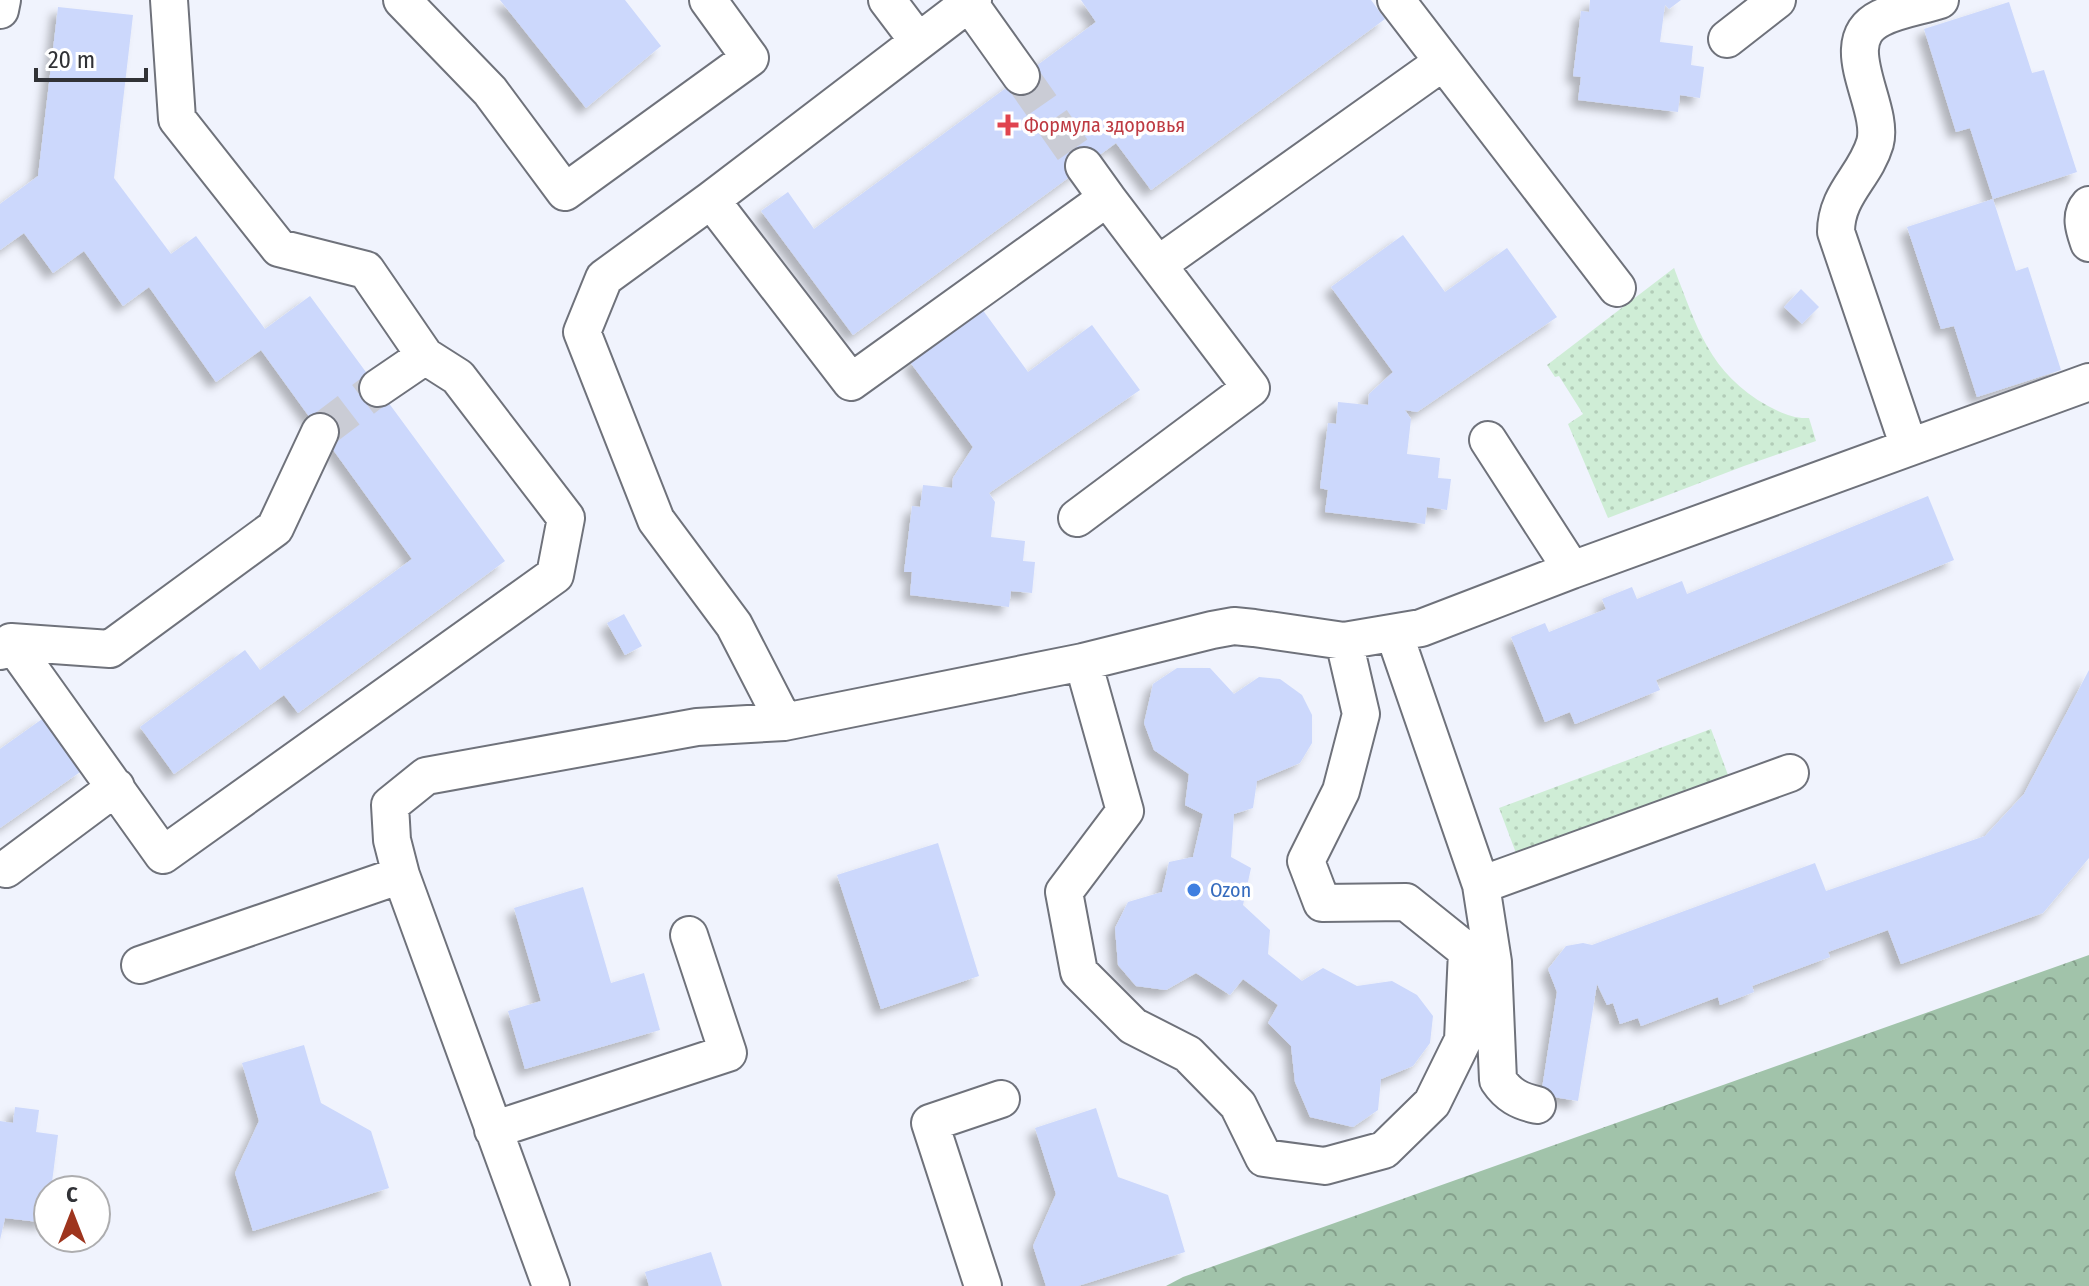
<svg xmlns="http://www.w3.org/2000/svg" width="2089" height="1286" viewBox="0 0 2089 1286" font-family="'Fira Sans Condensed',sans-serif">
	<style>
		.forest { fill: url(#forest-crowns) }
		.park { fill: url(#park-dots) }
		.building { fill: #ccd8fc; filter: url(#shadow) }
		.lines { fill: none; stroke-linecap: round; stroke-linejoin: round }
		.minor-tunnel { stroke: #caccd5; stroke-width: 36; stroke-dasharray: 36 18; stroke-linecap: butt }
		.minor-casing { stroke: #6f727b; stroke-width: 40 }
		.minor { stroke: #fff; stroke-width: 36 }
		.health-dot { fill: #e0444e; stroke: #fff; stroke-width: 3 }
		.shop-dot { fill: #3f7fe0; stroke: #fff; stroke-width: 3 }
		.labels { text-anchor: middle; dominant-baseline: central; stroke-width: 7; stroke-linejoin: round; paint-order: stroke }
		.health-label { font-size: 20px; fill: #be3a42; stroke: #fff; text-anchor: start }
		.shop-label { font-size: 20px; fill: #366cbe; stroke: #fff; text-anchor: start }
	</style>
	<defs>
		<pattern id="forest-crowns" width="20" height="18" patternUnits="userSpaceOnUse" patternTransform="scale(2)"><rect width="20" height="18" fill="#a1c3aa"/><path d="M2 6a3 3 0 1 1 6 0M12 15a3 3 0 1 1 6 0" fill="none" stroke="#849f8b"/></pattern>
		<pattern id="park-dots" width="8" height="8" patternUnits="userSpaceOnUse" patternTransform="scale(2)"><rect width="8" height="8" fill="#cfedd6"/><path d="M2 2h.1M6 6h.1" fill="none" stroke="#b2ccb8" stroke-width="1.8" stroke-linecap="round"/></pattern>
		<filter id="shadow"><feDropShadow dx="-7" dy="7" stdDeviation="4" flood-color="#0004"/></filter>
	</defs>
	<rect width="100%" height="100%" fill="#f0f3fd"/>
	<!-- forest -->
	<path class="forest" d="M 2089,955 L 2089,1286 L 1166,1286 L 1183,1277 Z"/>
	<!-- park -->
	<path class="park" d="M 1674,268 C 1697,327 1709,373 1768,406 C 1781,413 1794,419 1809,418 L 1816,441 L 1744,466 L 1608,518 L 1568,424 L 1583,414 L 1559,376 L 1555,377 L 1547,365 Z
		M 1711,729 L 1728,775 L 1516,853 L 1499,808 Z"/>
	<!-- building -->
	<path class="building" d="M 500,0 L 625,0 L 661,46 L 586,108 Z
		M 1081,0 L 1371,0 L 1385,19 L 1151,190 L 1116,143 L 853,335 L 761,211 L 788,192 L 814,229 L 1096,22 Z
		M 1590,0 L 1681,0 L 1669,9 L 1665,5 L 1660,42 L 1693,46 L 1691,65 L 1704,67 L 1700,98 L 1680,95 L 1678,112 L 1578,100 L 1581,77 L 1573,76 L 1581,11 L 1589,12 Z
		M 2009,2 L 2032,73 L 2044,70 L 2077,172 L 1993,199 L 1970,128 L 1956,132 L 1924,29 Z
		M 58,7 L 133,15 L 114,178 L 171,254 L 196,236 L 265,329 L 310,296 L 505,561 L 298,713 L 284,695 L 174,774 L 140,727 L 245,650 L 260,670 L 412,559 L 261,350 L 216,382 L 149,287 L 123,306 L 84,251 L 53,273 L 24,233 L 0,250 L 0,204 L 38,176 Z
		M 1993,199 L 2016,271 L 2028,267 L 2061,370 L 1977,397 L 1954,326 L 1941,329 L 1907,227 Z
		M 1403,235 L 1445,292 L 1507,248 L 1557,317 L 1417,412 L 1405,410 L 1411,419 L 1407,454 L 1440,458 L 1438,478 L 1451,479 L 1447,510 L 1427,507 L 1425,524 L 1325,512 L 1328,490 L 1320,488 L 1328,423 L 1336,424 L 1338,402 L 1368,405 L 1369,394 L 1393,372 L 1331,287 Z
		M 1801,289 L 1819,307 L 1802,324 L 1784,307 Z
		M 982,309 L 1028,372 L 1092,325 L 1140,390 L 989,493 L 995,502 L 991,537 L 1025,541 L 1023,561 L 1035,562 L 1032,593 L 1011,591 L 1009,607 L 910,595 L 912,572 L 904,572 L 912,506 L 920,507 L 923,485 L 952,488 L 953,478 L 973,447 L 910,362 Z
		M 1928,496 L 1954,560 L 1656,680 L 1660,690 L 1575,724 L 1570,712 L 1545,722 L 1511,637 L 1545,623 L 1549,632 L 1606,609 L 1602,599 L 1632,587 L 1637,599 L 1682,581 L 1687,594 Z
		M 624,614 L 642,646 L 625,655 L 607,623 Z
		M 1177,668 L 1210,668 L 1234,694 L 1259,677 L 1280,679 L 1302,695 L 1312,715 L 1312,743 L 1300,763 L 1257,781 L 1253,808 L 1234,814 L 1231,857 L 1251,868 L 1243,905 L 1270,930 L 1268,954 L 1302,981 L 1323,968 L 1357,986 L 1392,981 L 1417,995 L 1433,1016 L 1430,1043 L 1413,1066 L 1381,1079 L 1378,1110 L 1353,1127 L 1310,1117 L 1295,1082 L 1291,1046 L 1268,1023 L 1278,1005 L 1243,979 L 1230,995 L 1196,973 L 1166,990 L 1136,986 L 1118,965 L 1115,928 L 1128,902 L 1162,892 L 1169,862 L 1193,857 L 1203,814 L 1185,805 L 1189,774 L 1154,750 L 1144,723 L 1153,684 Z
		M 2089,670 L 2089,858 L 2043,913 L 1901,964 L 1888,930 L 1828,952 L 1830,957 L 1752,986 L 1754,992 L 1720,1005 L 1718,997 L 1641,1026 L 1638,1018 L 1620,1024 L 1613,1003 L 1607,1005 L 1597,984 L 1578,1101 L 1541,1095 L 1557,992 L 1548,969 L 1566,946 L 1583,943 L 1592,945 L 1815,863 L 1826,891 L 1985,836 L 2024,794 Z
		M 45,717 L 83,770 L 0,828 L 0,749 Z
		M 938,843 L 979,976 L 881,1009 L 837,875 Z
		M 583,887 L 611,983 L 644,973 L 660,1030 L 525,1069 L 508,1011 L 541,1001 L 514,908 Z
		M 304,1045 L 321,1103 L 371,1131 L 389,1188 L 253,1231 L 235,1173 L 259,1121 L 242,1063 Z
		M 15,1107 L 39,1110 L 36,1132 L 58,1135 L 51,1190 L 48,1190 L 47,1223 L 5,1218 L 0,1240 L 0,1121 L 13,1123 Z
		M 1096,1108 L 1118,1177 L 1168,1195 L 1185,1252 L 1078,1286 L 1046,1286 L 1033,1246 L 1056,1194 L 1035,1128 Z
		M 711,1252 L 722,1286 L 649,1286 L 645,1272 Z"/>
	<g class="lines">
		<!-- minor-tunnel -->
		<path class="minor-tunnel" d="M 1021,76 L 1084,166
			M 320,432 L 378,388"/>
		<defs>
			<path id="minor" d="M 402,0 L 490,91 L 565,192 L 750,58 L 708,0
				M 887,0 L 918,41
				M 1396,0 L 1617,288
				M 969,3 L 1021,76
				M 0,10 L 2,0
				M 1727,39 L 1777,0
				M 1084,166 L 1107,198
				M 711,200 L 851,382 L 1107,198 L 1251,388 L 1077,518
				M 2089,205 C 2079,216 2085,231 2089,243
				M 1159,264 L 1443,62
				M 378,388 L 425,356
				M 1909,447 L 1836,232 C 1836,194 1865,177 1875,143 C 1885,105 1832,42 1881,18 C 1899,9 1922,6 1940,0
				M 1572,570 L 2089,382
				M 1394,633 L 1481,885 L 1493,962 L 1498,1080 C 1508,1095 1519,1101 1537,1105
				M 11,642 L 163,855 L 555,575 L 566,518 L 458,377 L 425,356 L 366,270 L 279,248 L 177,119 L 169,0
				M 0,651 L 11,642 L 110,649 L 275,528 L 320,432
				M 1083,662 L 1125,811 L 1064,892 L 1079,972 L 1133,1026 L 1188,1054 L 1238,1105 L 1264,1158 L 1325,1166 L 1384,1150 L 1432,1103 L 1463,1040 L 1467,951 L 1406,902 L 1322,903 L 1306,861 L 1341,791 L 1361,714 L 1344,641
				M 784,722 L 734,625 L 656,520 L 582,332 L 604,278 L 711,200 L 973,0
				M 6,869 L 116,787
				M 1481,885 L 1790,773
				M 140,965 L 401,875
				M 493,1130 L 728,1053 L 689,935
				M 551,1286 L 401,875 L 392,840 L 390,805 L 426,776 L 697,727 L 784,722 L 1083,662 L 1212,630 L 1234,626 L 1254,628 L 1344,641 L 1421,628 L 1572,570 L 1488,440
				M 983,1286 L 930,1123 L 1001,1099"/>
		</defs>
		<!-- minor casing -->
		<use href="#minor" class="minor-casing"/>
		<!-- minor -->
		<use href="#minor" class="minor"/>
	</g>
	<!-- markers -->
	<path class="health-dot" d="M1004 113h8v8h8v8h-8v8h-8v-8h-8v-8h8z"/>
	<circle class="shop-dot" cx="1194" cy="890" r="8"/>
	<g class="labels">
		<!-- health labels -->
		<g class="health-label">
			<text x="1024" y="125">Формула здоровья</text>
		</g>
		<!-- shop labels -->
		<g class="shop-label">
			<text x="1210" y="890">Ozon</text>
		</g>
	</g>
	<!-- north arrow -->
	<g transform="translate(72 1214)"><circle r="38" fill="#ffffff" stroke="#adadaf" stroke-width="2"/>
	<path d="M0-6L14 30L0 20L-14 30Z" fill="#9e351e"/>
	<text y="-12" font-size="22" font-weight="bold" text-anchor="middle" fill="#313236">С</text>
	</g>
	<!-- scale -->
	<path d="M36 68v12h110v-12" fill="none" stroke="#313236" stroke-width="4"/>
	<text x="48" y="68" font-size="24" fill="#313236" stroke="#ffffff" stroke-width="6" paint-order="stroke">20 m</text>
</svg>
